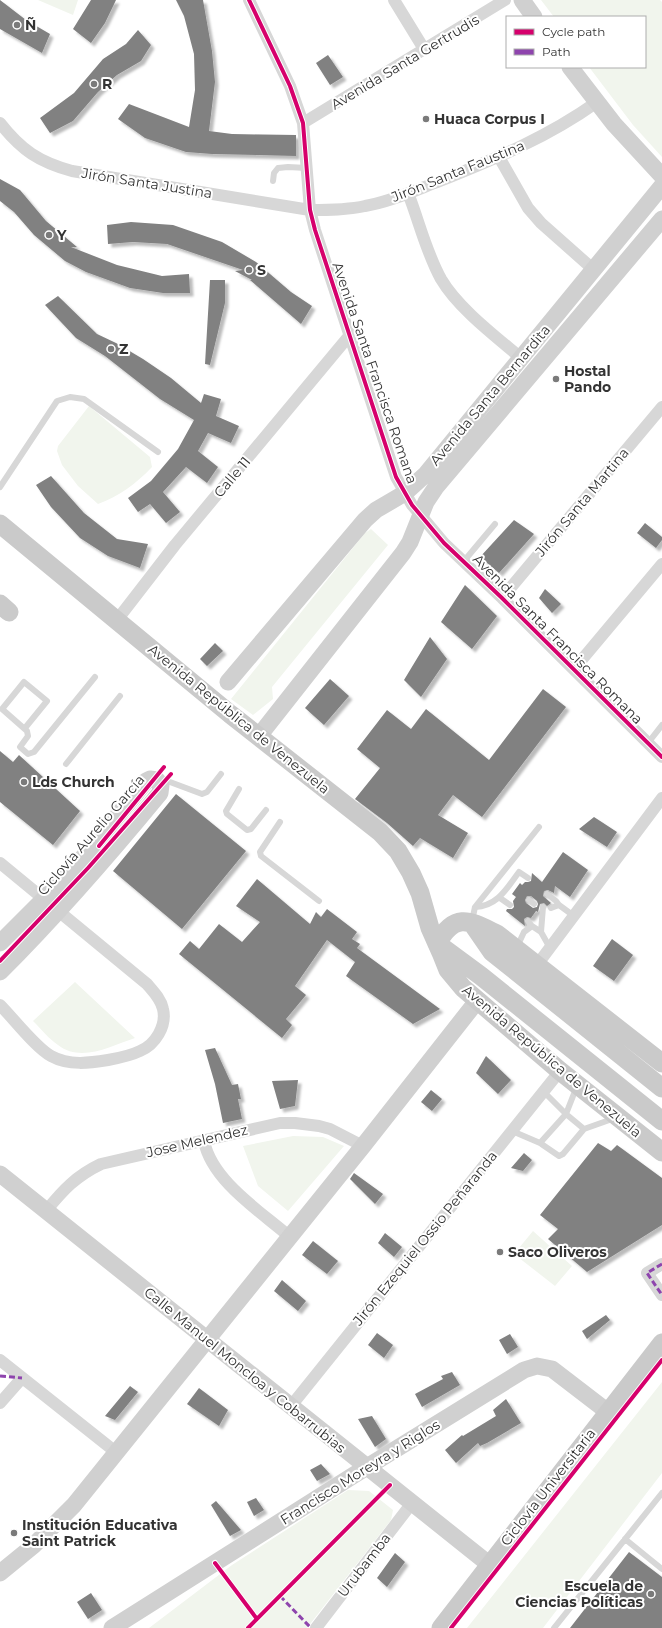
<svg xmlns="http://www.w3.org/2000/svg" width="662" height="1628" viewBox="0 0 662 1628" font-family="Montserrat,sans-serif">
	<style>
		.green { fill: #f1f5ed }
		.building { fill: #818181; fill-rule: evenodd; filter: url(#shadow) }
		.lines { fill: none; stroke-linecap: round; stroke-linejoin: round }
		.lane { stroke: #d7d7d7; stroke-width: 6 }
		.street { stroke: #d7d7d7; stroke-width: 12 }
		.secondary { stroke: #d0d0d0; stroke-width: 17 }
		.primary { stroke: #cacaca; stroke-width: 19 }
		.quiet { stroke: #8e44ad; stroke-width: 3; stroke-dasharray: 6 3; stroke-linecap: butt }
		.cycleway-casing { stroke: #fff; stroke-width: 6 }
		.cycleway { stroke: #d6006c; stroke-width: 4 }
		.poi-dot { fill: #7a7a7a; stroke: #fff; stroke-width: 1.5 }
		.labels { text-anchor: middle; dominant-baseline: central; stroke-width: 4; stroke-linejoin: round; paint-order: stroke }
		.poi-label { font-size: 14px; font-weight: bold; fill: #333; stroke: #fff; text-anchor: start }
		.street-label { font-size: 14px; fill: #333; stroke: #fff }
	</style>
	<defs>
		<filter id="shadow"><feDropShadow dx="3.5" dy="3.5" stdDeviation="1" flood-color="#0004"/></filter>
	</defs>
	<rect width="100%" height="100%" fill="#fff"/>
	<!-- green -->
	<path class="green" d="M 38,0 L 78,0 L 73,15 Z
		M 541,0 L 660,0 L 662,2 L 662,157 L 633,125 L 589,67 L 645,67 L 645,17 L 554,17 Z
		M 89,406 L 150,457 L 152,467 C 137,483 118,497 98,504 L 78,486 L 62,465 L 57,451 L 58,446 Z
		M 371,529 L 388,545 L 272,687 L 273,699 L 253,715 L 231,699 L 365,533 Z
		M 75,982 L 135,1038 C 111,1046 81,1063 58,1045 C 49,1039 41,1029 33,1021 Z
		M 293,1136 L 323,1137 L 344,1146 L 288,1211 L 258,1186 L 243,1146 Z
		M 533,1231 L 572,1266 L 555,1286 L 514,1254 Z
		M 662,1382 L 662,1473 L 543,1628 L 467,1628 Z
		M 348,1490 L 369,1491 L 393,1510 L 391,1520 L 307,1628 L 149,1628 L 232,1565 Z"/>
	<!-- building -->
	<path class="building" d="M 0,0 L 26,20 L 50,34 L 42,53 L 0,29 Z
		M 91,0 L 116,0 L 105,23 L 91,43 L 73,29 Z
		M 176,0 L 203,0 L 212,51 L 215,82 L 209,131 L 232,134 L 296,135 L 296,156 L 212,154 L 186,152 L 145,138 L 118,119 L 129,104 L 189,127 L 195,90 L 194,54 L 184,16 Z
		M 138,30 L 151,45 L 141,61 L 117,75 L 98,92 L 73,121 L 50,133 L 40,118 L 74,93 L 103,59 L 126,44 Z
		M 328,55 L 343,77 L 330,85 L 316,63 Z
		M 0,179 L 20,190 L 46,221 L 77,247 L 71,247 L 117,265 L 162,276 L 189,274 L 190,293 L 163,293 L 130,288 L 86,272 L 65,261 L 34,235 L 14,212 L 0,201 Z
		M 131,222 L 173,225 L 222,242 L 256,262 L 291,292 L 312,306 L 301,324 L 250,280 L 252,280 L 235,271 L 243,270 L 167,244 L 133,242 L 108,244 L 107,225 Z
		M 210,280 L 225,280 L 225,303 L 210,365 L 205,364 Z
		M 58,296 L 97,334 L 116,343 L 143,359 L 171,378 L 201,403 L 204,394 L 221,399 L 216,416 L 239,426 L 231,443 L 208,433 L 198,451 L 218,467 L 207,483 L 186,467 L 163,492 L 180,512 L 166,523 L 150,504 L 138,512 L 128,498 L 151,481 L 178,449 L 194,420 L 160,399 L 105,356 L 76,338 L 45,305 Z
		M 51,476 L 84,513 L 117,539 L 148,544 L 140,568 L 108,556 L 80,538 L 51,507 L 36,485 Z
		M 514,520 L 534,534 L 499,573 L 480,557 Z
		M 645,523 L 662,537 L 662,540 L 656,548 L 637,533 Z
		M 465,585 L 497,616 L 472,649 L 441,622 Z
		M 545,589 L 561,604 L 552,613 L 539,598 Z
		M 430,637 L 447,659 L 421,697 L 404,680 Z
		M 215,643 L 223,651 L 207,666 L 200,659 Z
		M 330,679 L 349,696 L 324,725 L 305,708 Z
		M 543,689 L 566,707 L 482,817 L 453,795 L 438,815 L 468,833 L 453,858 L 420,838 L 413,846 L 387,823 L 355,799 L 380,768 L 357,749 L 387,710 L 411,729 L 426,709 L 489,760 Z
		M 0,751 L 13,762 L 19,755 L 80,811 L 53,845 L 0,802 Z
		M 176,794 L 246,851 L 182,929 L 113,871 Z
		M 594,817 L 617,832 L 607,847 L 579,829 Z
		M 563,852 L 588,870 L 570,897 L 555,886 L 554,893 L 548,890 L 544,891 L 543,896 L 551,903 L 547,906 L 544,903 L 540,904 L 538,912 L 536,911 L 531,918 L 527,917 L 524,919 L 525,926 L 506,911 L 507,909 L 512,909 L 514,907 L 513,901 L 516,897 L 512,894 L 520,883 L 522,885 L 525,882 L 528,882 L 531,881 L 532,873 L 542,882 ZM 527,896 L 531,896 L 537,901 L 538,904 L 537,907 L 533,908 L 526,903 L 525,900 Z
		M 257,879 L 310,924 L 316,912 L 321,917 L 327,909 L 357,932 L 352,939 L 360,944 L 357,948 L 440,1009 L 413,1024 L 346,976 L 355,962 L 327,940 L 295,986 L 306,995 L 286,1019 L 292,1025 L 282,1038 L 179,954 L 190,941 L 199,949 L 219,924 L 242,942 L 260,922 L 236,906 Z
		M 612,939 L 633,955 L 614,981 L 593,966 Z
		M 215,1048 L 232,1085 L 238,1084 L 241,1099 L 238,1099 L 242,1119 L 223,1123 L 215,1084 L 205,1050 Z
		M 486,1056 L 511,1080 L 498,1094 L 476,1073 Z
		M 298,1080 L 295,1106 L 280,1109 L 272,1081 Z
		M 431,1090 L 442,1099 L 432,1111 L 421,1102 Z
		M 598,1143 L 611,1151 L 617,1145 L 662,1178 L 662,1225 L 587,1272 L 548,1239 L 558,1229 L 540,1215 Z
		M 524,1153 L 532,1160 L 523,1171 L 511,1168 Z
		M 354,1173 L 383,1194 L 375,1204 L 350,1179 Z
		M 385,1233 L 402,1247 L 394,1257 L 378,1243 Z
		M 313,1241 L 338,1261 L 327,1274 L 302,1255 Z
		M 282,1280 L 306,1301 L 298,1311 L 274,1291 Z
		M 606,1315 L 610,1320 L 587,1339 L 582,1331 Z
		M 377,1333 L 393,1345 L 384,1358 L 368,1345 Z
		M 510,1334 L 518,1347 L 507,1354 L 499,1340 Z
		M 452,1372 L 460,1385 L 422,1407 L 415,1394 L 443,1379 L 441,1376 Z
		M 130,1386 L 138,1392 L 115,1420 L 105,1416 Z
		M 199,1388 L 228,1410 L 219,1426 L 187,1404 Z
		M 506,1399 L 521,1423 L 487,1443 L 480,1446 L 478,1443 L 456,1463 L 445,1450 L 462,1435 L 463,1436 L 496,1416 L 493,1410 Z
		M 372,1416 L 386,1439 L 375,1447 L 358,1419 Z
		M 321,1464 L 330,1474 L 317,1481 L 310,1470 Z
		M 256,1498 L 264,1510 L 254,1516 L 247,1502 Z
		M 216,1501 L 241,1530 L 230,1536 L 211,1505 Z
		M 629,1552 L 662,1577 L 662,1628 L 570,1628 Z
		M 395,1553 L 405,1562 L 387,1587 L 377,1578 Z
		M 91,1593 L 102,1610 L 88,1619 L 77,1602 Z"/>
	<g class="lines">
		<!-- lane -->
		<path class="lane" d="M 273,181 L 274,173 L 278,168 L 288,167 L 307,168
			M 0,487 L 57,401 L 70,397 L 84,399 L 158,452
			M 464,561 L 495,524
			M 25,728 L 47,701 L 24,682 L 2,709 L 27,731 L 28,736 L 20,747 L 28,754 L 34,752 L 95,677
			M 648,743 L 662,725
			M 66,764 L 120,696
			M 170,782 L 202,794 L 207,792 L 221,774
			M 239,789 L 226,811 L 227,814 L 247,830 L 251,829 L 266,810
			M 280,822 L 260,852 L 261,856 L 319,901
			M 547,894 L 556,901 L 559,905
			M 500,898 L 510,905
			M 529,900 L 534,904
			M 475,907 L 539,827
			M 551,908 L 559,905 L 574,916
			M 472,921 L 475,907 C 498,906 507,888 519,872 L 528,878
			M 532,926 L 541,932 L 550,948
			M 541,932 L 543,907
			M 517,947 L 524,932 L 532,926 L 528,921
			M 575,1087 L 575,1091 L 566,1114 L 584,1129
			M 512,1131 L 540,1143 L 559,1156 L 563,1154 L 584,1129 L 615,1118
			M 540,1143 L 566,1114 L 543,1091
			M 625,1539 L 662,1569
			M 554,1628 L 662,1493"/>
		<!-- street -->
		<path class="street" d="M 249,0 L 290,86 L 303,123 L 310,210 L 315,230 L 396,477 L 412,505 L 444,543 L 502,598 L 662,757
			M 394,0 L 424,49
			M 0,123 C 21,150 39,162 72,171 L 310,210 C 329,210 347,210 365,206 C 390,202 416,190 440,181 C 495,159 548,137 597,102
			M 303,123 L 505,0
			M 499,157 L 528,208 L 541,223 L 594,270
			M 408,193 C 419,221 426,252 441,279 C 458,308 495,336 521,358
			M 502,598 L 662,407
			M 117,620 L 175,545 L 349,336
			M 574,669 L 662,564
			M 0,863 L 147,984 C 153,991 161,999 163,1009 C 167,1026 155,1045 140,1051 C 130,1056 119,1058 108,1060 C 90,1063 69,1066 51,1056 C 36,1048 13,1018 0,1005
			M 537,965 L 662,798
			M 204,1141 C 212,1181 260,1211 290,1237
			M 46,1211 C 63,1190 76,1176 101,1164 L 280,1123 L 295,1123 L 319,1126 L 330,1129 L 363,1146
			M 662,1264 L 647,1273 L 662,1295
			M 0,1360 L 117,1453
			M 0,1403 L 22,1378
			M 291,1406 L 560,1071
			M 316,1628 L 412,1503"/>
		<!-- secondary -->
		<path class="secondary" d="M 522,0 L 534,17
			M 570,67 L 614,124 L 662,176
			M 228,682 L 365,520 L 376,510 L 405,493 L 426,474 L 662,186
			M 259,736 L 403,553 L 410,542 L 426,502 L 436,487 L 662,219
			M 0,943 L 44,899 L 87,853 L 146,781 L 150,779 L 157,780 L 161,785 L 160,793 C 109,855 57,915 0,972
			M 0,1174 L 490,1565
			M 0,1573 L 33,1546 L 74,1505 L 363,1146 L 477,1001
			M 112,1628 L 354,1475 L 524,1370 L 537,1366 L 552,1369 L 608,1412"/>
		<!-- primary -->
		<path class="primary" d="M 0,524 L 230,714 L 380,832 L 398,851 L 411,873 L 420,893 L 430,928 L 442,955 L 448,970 L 463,988 L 560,1071 L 662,1152
			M 0,604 L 9,612
			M 472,923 L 492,952 L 662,1088
			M 437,944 C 455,911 470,921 497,934 L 662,1063
			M 439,945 L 481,976 L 662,1121
			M 441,1628 L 662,1343"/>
		<!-- quiet -->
		<path class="quiet" d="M 662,1264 L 647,1273 L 662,1295
			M 0,1376 L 22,1378
			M 280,1596 L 311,1628"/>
		<defs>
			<path id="cycleway" d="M 249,0 L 290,86 L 303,123 L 310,210 L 315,230 L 396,477 L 412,505 L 444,543 L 502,598 L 662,757
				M 99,846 L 164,767
				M 0,961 L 88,868 L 171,774
				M 215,1563 L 257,1619
				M 248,1628 L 390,1485
				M 451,1628 L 662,1360"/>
		</defs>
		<!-- cycleway casing -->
		<use href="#cycleway" class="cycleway-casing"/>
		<!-- cycleway -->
		<use href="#cycleway" class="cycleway"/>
	</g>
	<!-- markers -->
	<g class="poi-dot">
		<circle cx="17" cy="25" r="4"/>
		<circle cx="94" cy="84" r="4"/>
		<circle cx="426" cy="119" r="4"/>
		<circle cx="49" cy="235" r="4"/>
		<circle cx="249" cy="270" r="4"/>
		<circle cx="111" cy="349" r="4"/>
		<circle cx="556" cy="379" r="4"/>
		<circle cx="24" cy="782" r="4"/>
		<circle cx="500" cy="1252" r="4"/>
		<circle cx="14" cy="1533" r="4"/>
		<circle cx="651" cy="1594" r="4"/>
	</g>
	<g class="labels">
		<!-- poi labels -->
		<g class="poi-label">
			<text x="25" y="25">Ñ</text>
			<text x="102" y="84">R</text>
			<text x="434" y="119">Huaca Corpus I</text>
			<text x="57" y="235">Y</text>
			<text x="257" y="270">S</text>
			<text x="119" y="349">Z</text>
			<text x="564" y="371">Hostal<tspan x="564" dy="16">Pando</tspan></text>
			<text x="32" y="782">Lds Church</text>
			<text x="508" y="1252">Saco Oliveros</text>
			<text x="22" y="1525">Institución Educativa<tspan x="22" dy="16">Saint Patrick</tspan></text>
			<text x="643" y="1586" text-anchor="end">Escuela de<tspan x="643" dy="16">Ciencias Políticas</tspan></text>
		</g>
		<!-- street labels -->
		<g class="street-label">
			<text transform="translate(405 62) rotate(-31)">Avenida Santa Gertrudis</text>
			<text transform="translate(458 171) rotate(-22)">Jirón Santa Faustina</text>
			<text transform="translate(147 183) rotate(9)">Jirón Santa Justina</text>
			<text transform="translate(375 373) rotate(71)">Avenida Santa Francisca Romana</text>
			<text transform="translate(490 395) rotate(-50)">Avenida Santa Bernardita</text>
			<text transform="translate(232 477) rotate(-50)">Calle 11</text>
			<text transform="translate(582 502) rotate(-50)">Jirón Santa Martina</text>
			<text transform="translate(558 639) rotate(45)">Avenida Santa Francisca Romana</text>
			<text transform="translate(239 719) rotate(39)">Avenida República de Venezuela</text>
			<text transform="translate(91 835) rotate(-49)">Ciclovía Aurelio García</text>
			<text transform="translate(552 1061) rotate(40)">Avenida República de Venezuela</text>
			<text transform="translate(197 1141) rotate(-13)">Jose Melendez</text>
			<text transform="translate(425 1238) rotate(-51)">Jirón Ezequiel Ossio Peñaranda</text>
			<text transform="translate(245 1370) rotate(39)">Calle Manuel Moncloa y Cobarrubias</text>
			<text transform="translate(360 1472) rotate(-32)">Francisco Moreyra y Riglos</text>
			<text transform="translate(548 1487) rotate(-52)">Ciclovía Universitaria</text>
			<text transform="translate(364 1565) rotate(-52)">Urubamba</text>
		</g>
	</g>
	<!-- legend -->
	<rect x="506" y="16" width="140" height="52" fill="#ffffff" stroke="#adadad"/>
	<rect x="514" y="29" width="20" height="6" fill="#d6006c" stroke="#adadad"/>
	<text x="542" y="36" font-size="12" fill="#333333">Cycle path</text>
	<rect x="514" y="49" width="20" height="6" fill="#8e44ad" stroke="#adadad"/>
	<text x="542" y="56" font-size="12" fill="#333333">Path</text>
</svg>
